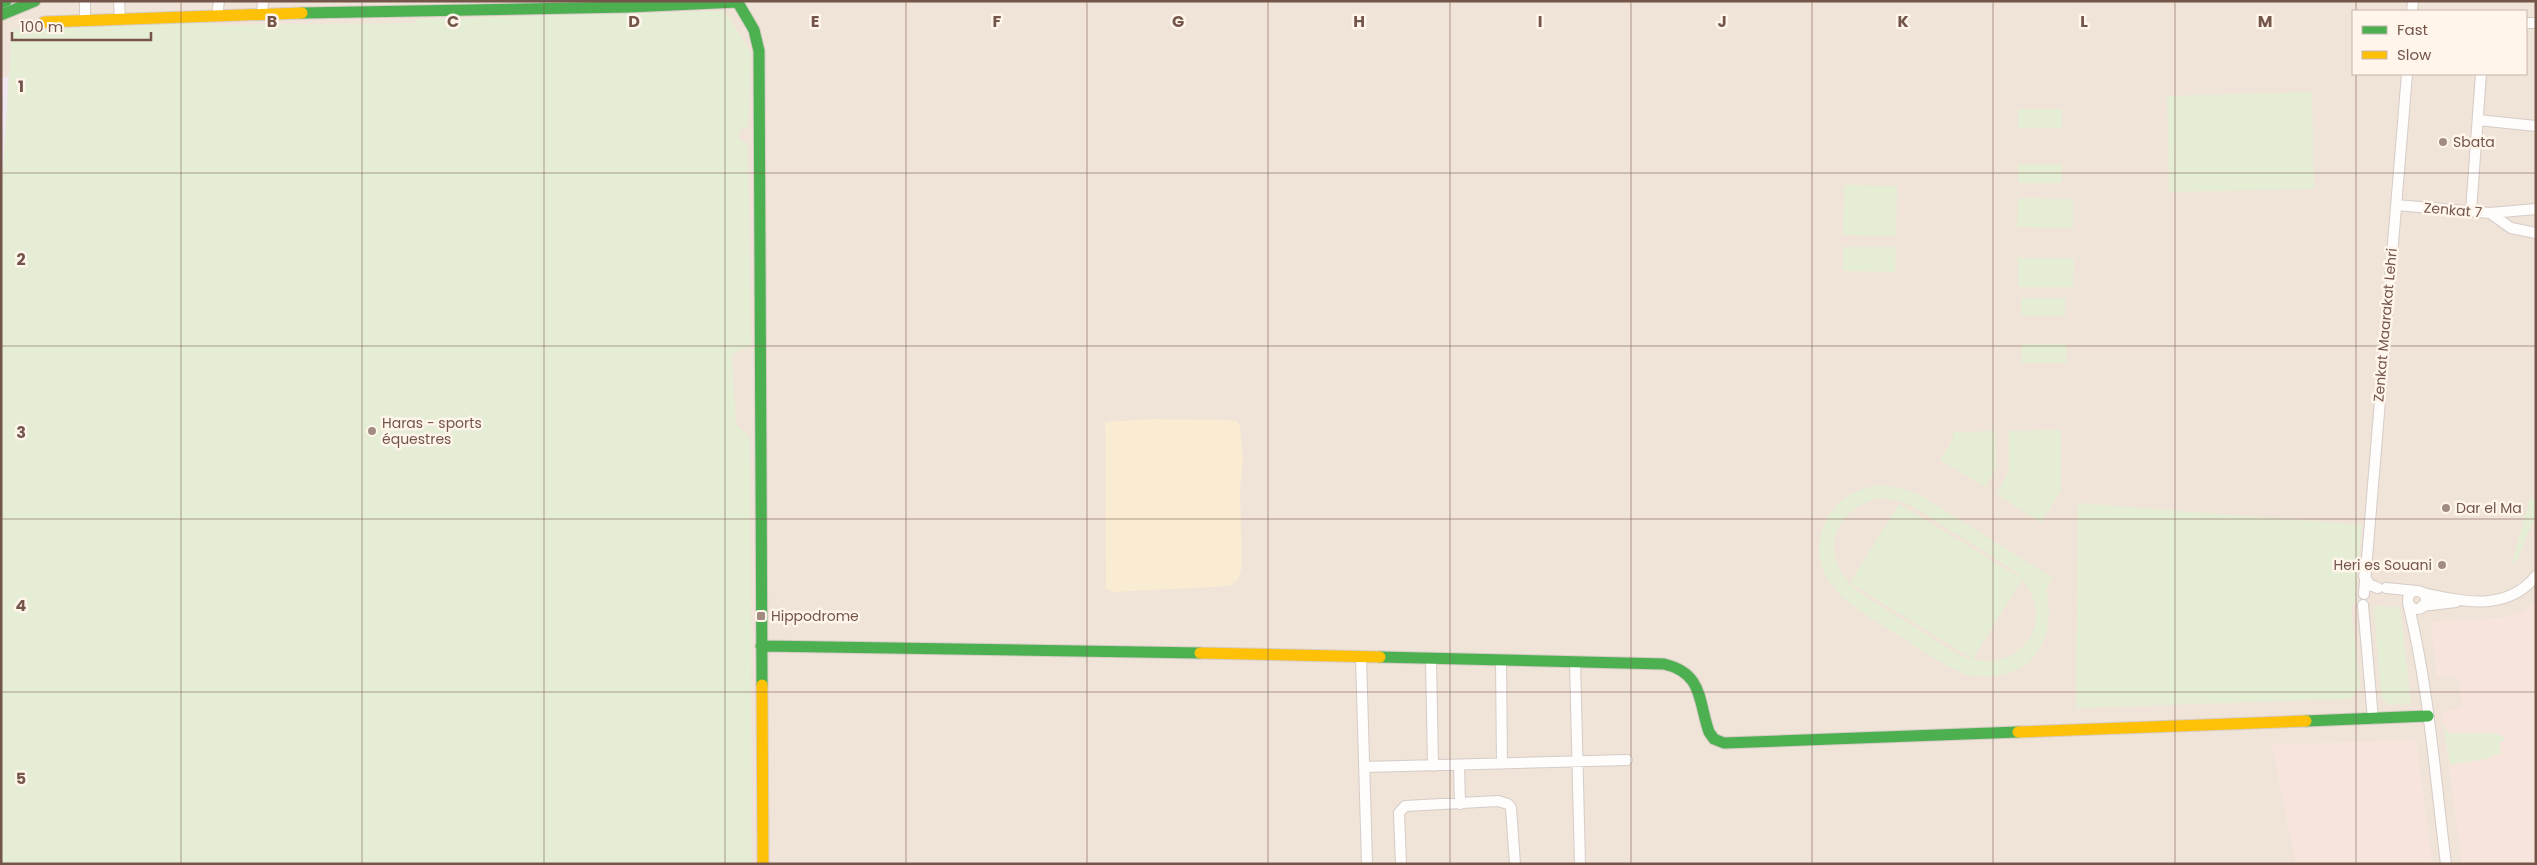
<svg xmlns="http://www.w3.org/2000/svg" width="2537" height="865" viewBox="0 0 2537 865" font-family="Poppins,sans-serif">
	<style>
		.residential { fill: #f0e3d7; fill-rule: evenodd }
		.commercial { fill: #f7e5dd }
		.education { fill: #f2e8f2 }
		.green { fill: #e5edd5; fill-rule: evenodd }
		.sand { fill: #f9ecd2 }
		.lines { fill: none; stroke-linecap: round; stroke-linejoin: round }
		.street-casing { stroke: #d5ccc7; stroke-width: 12 }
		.fast-casing { stroke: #d6ccc6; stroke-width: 13 }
		.slow-casing { stroke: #d6ccc6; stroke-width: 13 }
		.street { stroke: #fefdfc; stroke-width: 10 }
		.fast { stroke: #4caf50; stroke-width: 11 }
		.slow { stroke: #ffc107; stroke-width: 11 }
		.grid { fill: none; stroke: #74554a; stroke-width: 1; stroke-opacity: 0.55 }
		.poi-dot { fill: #a28c82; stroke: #fff5eb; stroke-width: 2 }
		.labels { text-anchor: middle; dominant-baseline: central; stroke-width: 5; stroke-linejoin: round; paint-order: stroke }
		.poi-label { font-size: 14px; fill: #74554a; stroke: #fff5eb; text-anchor: start }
		.street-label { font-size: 14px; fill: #74554a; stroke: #fff5eb }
		.grid-label { font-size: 16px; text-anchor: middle; font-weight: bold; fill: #74554a; stroke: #fff5eb; stroke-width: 5; stroke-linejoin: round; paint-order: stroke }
	</style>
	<rect width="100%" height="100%" fill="#f7f1ea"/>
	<!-- residential -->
	<path class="residential" d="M 1,1 L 2536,1 L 2536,864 L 1,864 ZM 2353,11 L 2526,11 L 2526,74 L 2353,74 Z"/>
	<!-- commercial -->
	<path class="commercial" d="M 2536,600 L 2536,864 L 2462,864 L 2442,712 L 2457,709 L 2462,705 L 2459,681 L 2455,677 L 2437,677 L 2431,622 L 2509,617 L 2525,610 Z
		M 2416,740 L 2432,864 L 2296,864 L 2272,745 Z"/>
	<!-- education -->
	<path class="education" d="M 1,77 L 9,77 L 1,201 Z"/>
	<!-- green -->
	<path class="green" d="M 725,11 L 751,53 L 748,127 L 739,130 L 739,139 L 748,144 L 751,346 L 732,354 L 736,424 L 750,438 L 752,864 L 1,864 L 1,201 L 12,29 L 215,22 L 215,25 L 416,23 L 416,19 Z
		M 2312,92 L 2314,189 L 2169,192 L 2167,96 Z
		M 2018,109 L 2062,109 L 2062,128 L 2018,128 Z
		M 2018,164 L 2062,164 L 2062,183 L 2018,183 Z
		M 1844,185 L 1897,186 L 1896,236 L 1843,235 Z
		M 2018,198 L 2073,199 L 2073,228 L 2017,227 Z
		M 1843,247 L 1896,247 L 1895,272 L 1843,271 Z
		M 2018,258 L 2074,258 L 2073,287 L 2018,287 Z
		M 2021,298 L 2065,298 L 2065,316 L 2021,316 Z
		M 2022,344 L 2066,344 L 2066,363 L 2022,363 Z
		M 2061,430 L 2061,490 L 2041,523 L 1997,494 L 2009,470 L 2009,431 Z
		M 1995,431 L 1996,467 L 1986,487 L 1940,460 L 1952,441 L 1954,432 Z
		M 1878,485 L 1897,487 L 1920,495 L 2053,578 L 2046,589 C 2060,647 2022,688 1964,674 C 1940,663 1919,649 1898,635 C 1858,610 1800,581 1825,523 C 1835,500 1854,490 1878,485 ZM 1880,498 L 1896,500 L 1910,505 L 2012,569 C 2065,614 2022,682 1959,655 L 1857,591 C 1818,557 1830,510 1880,498 Z
		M 2530,498 L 2536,499 L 2536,515 L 2516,563 L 2512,563 Z
		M 2078,503 L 2362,525 L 2355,604 L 2351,605 L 2360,688 L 2350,699 L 2076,708 Z
		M 1899,504 L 2022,579 L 1973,659 L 1850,583 Z
		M 2374,606 L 2400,607 L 2411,704 L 2388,705 L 2381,696 Z
		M 2443,723 L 2448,733 L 2497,733 L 2498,736 L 2503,735 L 2504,741 L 2499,742 L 2501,754 L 2492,755 L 2490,758 L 2450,765 Z"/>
	<!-- sand -->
	<path class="sand" d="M 1152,419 L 1230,420 L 1237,421 L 1240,425 L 1243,460 L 1240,488 L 1242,567 L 1238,580 L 1230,586 L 1114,592 L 1106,589 L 1105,422 Z"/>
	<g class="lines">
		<defs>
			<path id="street" d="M 119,1 L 120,19
				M 2412,11 L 2413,1
				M 262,14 L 263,1
				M 217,16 L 219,1
				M 85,20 L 85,1
				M 2526,23 L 2536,23
				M 2478,120 L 2536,126
				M 2396,205 L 2490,213 L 2511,228 L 2536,233
				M 2471,211 L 2481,74
				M 2490,213 L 2536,209
				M 2364,576 L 2370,585 L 2378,588
				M 2386,588 L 2417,591
				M2408 600a9 9 0 1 1 18 0a9 9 0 1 1-18 0Z
				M 2422,593 C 2462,601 2506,613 2536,576
				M 2364,594 L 2407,74
				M 2408,603 C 2429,688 2435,777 2446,864
				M 2363,605 L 2373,719
				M 2422,606 L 2456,602
				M 1361,657 L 1367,864
				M 1431,659 L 1433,766
				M 1501,660 L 1502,764
				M 1575,662 L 1580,864
				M 1459,765 L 1460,804
				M 1364,767 L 1627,760
				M 1401,864 L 1399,813 L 1405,806 L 1498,801 L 1508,804 L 1511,808 L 1515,864"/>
			<path id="fast" d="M 737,1 L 754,30 L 759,51 L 762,685
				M 1,3 L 6,1
				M 302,13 L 628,7 L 738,2
				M 1,15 L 35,1
				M 761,646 L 1200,653
				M 1380,657 L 1664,664 C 1703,673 1698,700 1709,732 L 1714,739 L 1724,743 L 2018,732
				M 2306,721 L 2428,716"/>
			<path id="slow" d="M 44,22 L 302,13
				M 1200,653 L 1380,657
				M 762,685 L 763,864
				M 2018,732 L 2306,721"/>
		</defs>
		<!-- street casing -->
		<use href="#street" class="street-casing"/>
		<!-- fast casing -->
		<use href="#fast" class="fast-casing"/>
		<!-- slow casing -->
		<use href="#slow" class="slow-casing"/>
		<!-- street -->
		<use href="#street" class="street"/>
		<!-- fast -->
		<use href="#fast" class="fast"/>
		<!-- slow -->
		<use href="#slow" class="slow"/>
	</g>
	<!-- grid -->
	<path class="grid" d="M 181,1 L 181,864M 362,1 L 362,864M 544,1 L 544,864M 725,1 L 725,864M 906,1 L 906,864M 1087,1 L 1087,864M 1268,1 L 1268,864M 1450,1 L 1450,864M 1631,1 L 1631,864M 1812,1 L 1812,864M 1993,1 L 1993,864M 2175,1 L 2175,864M 2356,1 L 2356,11M 2356,74 L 2356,864M 1,173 L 2536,173M 1,346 L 2536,346M 1,519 L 2536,519M 1,692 L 2536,692"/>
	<!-- markers -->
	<g class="poi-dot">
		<circle cx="2443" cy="142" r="5"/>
		<circle cx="372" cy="431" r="5"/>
		<circle cx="2446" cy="508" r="5"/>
		<circle cx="2442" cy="565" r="5"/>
		<rect x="756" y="611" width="10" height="10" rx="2.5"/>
	</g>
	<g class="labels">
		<!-- poi labels -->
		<g class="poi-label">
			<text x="2453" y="142">Sbata</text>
			<text x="382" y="423">Haras - sports<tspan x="382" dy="16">équestres</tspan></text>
			<text x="2456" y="508">Dar el Ma</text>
			<text x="2432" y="565" text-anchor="end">Heri es Souani</text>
			<text x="771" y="616">Hippodrome</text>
		</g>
		<!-- street labels -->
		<g class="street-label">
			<text transform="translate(2453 210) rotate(5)">Zenkat 7</text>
			<text transform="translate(2385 325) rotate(-85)">Zenkat Maarakat Lehri</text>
		</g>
	</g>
	<g class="grid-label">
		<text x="272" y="27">B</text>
		<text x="453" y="27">C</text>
		<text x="634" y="27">D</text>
		<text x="815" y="27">E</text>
		<text x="997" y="27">F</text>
		<text x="1178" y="27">G</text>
		<text x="1359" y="27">H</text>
		<text x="1540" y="27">I</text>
		<text x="1722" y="27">J</text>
		<text x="1903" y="27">K</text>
		<text x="2084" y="27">L</text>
		<text x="2265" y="27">M</text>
		<text x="21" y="92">1</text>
		<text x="21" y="265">2</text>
		<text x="21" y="438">3</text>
		<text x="21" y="611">4</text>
		<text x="21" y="784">5</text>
	</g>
	<!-- border -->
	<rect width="2537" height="865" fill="none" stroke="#74554a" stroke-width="5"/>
	<!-- legend -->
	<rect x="2352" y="10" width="175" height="65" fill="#fff5eb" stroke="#c7b5ab"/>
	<rect x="2362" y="26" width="25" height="8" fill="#4caf50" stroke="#c7b5ab"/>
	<text x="2397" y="35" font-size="15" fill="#74554a">Fast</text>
	<rect x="2362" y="51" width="25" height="8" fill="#ffc107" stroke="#c7b5ab"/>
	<text x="2397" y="60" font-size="15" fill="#74554a">Slow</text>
	<!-- scale -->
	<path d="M12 32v8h139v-8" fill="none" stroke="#74554a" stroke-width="2.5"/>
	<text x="20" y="32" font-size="15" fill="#74554a" stroke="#fff5eb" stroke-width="4" paint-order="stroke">100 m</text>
</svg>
